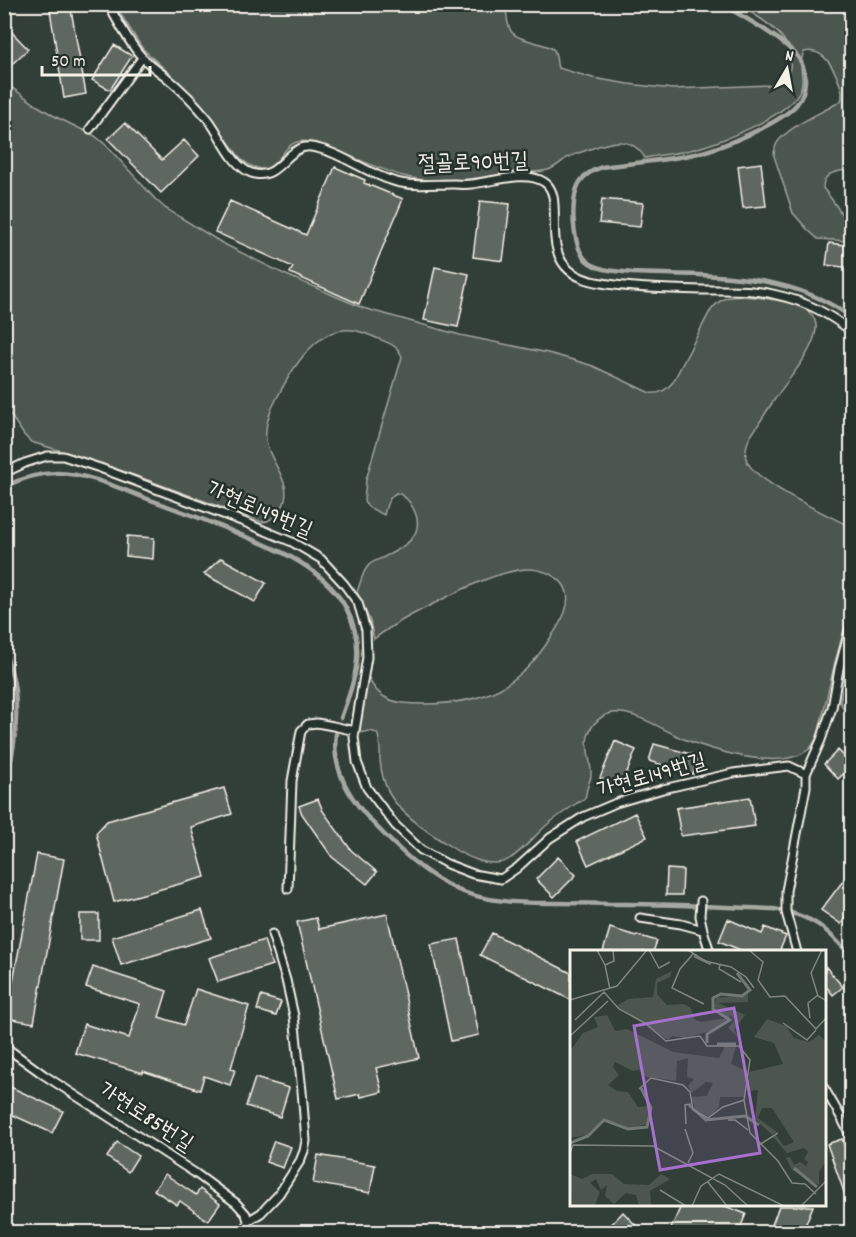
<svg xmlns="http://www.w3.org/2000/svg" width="856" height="1237" viewBox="0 0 856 1237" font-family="Dekko,'Poor Story',sans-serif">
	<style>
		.green { fill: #4c564f; stroke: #a0a49c; stroke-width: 1.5 }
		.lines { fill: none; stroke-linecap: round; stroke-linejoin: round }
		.stream { stroke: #a6a9a1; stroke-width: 4.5 }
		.building { fill: #5f6861; stroke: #f4f1e8; stroke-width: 1.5 }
		.lane-casing { stroke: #f4f1e8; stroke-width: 11 }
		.lane { stroke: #26332d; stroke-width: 7 }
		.labels { text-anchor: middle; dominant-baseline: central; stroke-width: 5; stroke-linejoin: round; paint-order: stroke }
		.street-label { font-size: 22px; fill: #f4f1e8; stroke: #26332d }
		.inset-river { fill: none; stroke: #727972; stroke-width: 3 }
		.inset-road { fill: none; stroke: #80867e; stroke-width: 1.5 }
		.view { fill: #a571cd; fill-opacity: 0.15; stroke: #a571cd; stroke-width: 3 }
		.inset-edge { fill: none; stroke: #f4f1e8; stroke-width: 3 }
	</style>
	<rect width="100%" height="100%" fill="#323e38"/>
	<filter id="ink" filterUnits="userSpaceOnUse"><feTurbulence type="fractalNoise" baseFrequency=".0167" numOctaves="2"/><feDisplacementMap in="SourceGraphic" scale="12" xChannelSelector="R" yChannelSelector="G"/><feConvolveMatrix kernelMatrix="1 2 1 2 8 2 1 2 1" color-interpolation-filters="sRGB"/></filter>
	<g filter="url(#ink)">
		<!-- green -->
		<path class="green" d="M 115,5 L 506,5 C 507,37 512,36 541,44 C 546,46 550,46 554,50 C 557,55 556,62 558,68 L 593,78 L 628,84 L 673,89 L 769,85 C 780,82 788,80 790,68 C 796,36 761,19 739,5 L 844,5 L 852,8 L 851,169 C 838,172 823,171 823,188 C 835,204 850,220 847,241 L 818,239 L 808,230 L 793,213 L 774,156 C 774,150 775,144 780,139 C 794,124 823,112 841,101 C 844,92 840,85 837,77 C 831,63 821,48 804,52 C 797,66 805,76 801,88 C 791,117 714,145 686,151 C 673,154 658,155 645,158 C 632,136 613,141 593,148 C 584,151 575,154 567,158 C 561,162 555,168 548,170 C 536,173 523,172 512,174 C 476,178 438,186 403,176 C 371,167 341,150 309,142 C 274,134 284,192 241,159 L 199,101 L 142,48 Z
			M 4,82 L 38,106 L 56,117 L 95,136 L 106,145 L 156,200 L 165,208 L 222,243 L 284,274 L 363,308 L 460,335 L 548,353 L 570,359 L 593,366 L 650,393 C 661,394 666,390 673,382 L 709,313 C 713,307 718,301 726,298 C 741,293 798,301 810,313 C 814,316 817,324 816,329 C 814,351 789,378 777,396 C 767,410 759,424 749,439 C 746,446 744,453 747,461 C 756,483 828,515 851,527 L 851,605 L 835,662 L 818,735 C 815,741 813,746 808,750 C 779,772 711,750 681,738 C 662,729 635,711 613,713 C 605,714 599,718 594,724 C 580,742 592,756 591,776 C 590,781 588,785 587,789 C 586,792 586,796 585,798 C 583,801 580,802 577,803 C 567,810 557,817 548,824 C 535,835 525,849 511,858 C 492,871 464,856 448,845 C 429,833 401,814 390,795 C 384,784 381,772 380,760 C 380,751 381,742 377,733 L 370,731 L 359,733 C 356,715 359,691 368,676 C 378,702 398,704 423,704 C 449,704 476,701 499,689 C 508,684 517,677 525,670 C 533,663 539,654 545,646 C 556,629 577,604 563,584 C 555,574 538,568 526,569 C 496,572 463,589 437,602 C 415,613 393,624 374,639 L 370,621 L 357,592 C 360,584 362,573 368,566 C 372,561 379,560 384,557 C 403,548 425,536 415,512 C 411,503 406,495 396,493 C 388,498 386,506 384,515 L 368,507 L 364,501 L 366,480 L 374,452 L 402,357 C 398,344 385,342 374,337 C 367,334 360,331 352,330 C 314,325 286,379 272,408 C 267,420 263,435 268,448 C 275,469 296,488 280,511 C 275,518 270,521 262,522 L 145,479 L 75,455 L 31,442 L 24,435 L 5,407 Z
			M 851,641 L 852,712 L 851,712 L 844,710 L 840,702 Z"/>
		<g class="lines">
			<!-- stream -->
			<path class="stream" d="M 722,4 C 745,18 781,37 798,57 C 808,71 807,91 797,104 C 780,124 719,149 694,154 C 664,161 632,163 602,167 C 593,170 585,174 580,182 C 569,199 572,247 587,261 C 599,271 617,271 632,273 C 706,276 789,270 852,318
				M 4,487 C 20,479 39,473 57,473 C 85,473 119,488 145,498 C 176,509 208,521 239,534 C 256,541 273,547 289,556 C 311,568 334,585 346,608 C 367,647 355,679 341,718
				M 4,652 C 23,691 17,746 4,787
				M 336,734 C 331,769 350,799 373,823 C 398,849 425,875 458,890 C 489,903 524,903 556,903 C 579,903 602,904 625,904 C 675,904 725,907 774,909 C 814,916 826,928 852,957"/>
		</g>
		<!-- building -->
		<path class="building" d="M 49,4 L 70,4 L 86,94 L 64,98 Z
			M 4,24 L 28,49 L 11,65 L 4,58 Z
			M 114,45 L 132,56 L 110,90 L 92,80 Z
			M 125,123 L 162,160 L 184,140 L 199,156 L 161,193 L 108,139 Z
			M 761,163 L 766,206 L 743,208 L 738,166 Z
			M 335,167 L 365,180 L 364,183 L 403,199 L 359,304 L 290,273 L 293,267 L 215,232 L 230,201 L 306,235 Z
			M 602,199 L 643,203 L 640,227 L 599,223 Z
			M 480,201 L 510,204 L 503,261 L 473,257 Z
			M 829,243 L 852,246 L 852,268 L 826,265 Z
			M 435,267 L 469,274 L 458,327 L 424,320 Z
			M 127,536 L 154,538 L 153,559 L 126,556 Z
			M 221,558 L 266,583 L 255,602 L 204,574 Z
			M 615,741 L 636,750 L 621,787 L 600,778 Z
			M 654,744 L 698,756 L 693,774 L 649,761 Z
			M 838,750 L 852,764 L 852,766 L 838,779 L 824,764 Z
			M 224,788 L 232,814 L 191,827 L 205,877 L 114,902 L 96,833 L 107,821 Z
			M 750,797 L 755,826 L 681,836 L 676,808 Z
			M 318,799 L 323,811 L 351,850 L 377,872 L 367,884 L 332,857 L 302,814 L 299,806 Z
			M 635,813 L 647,837 L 588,865 L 577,841 Z
			M 37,854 L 64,859 L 34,1023 L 6,1018 Z
			M 558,857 L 576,875 L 554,897 L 536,879 Z
			M 667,869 L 683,870 L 682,895 L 666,895 Z
			M 852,869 L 852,909 L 841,924 L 821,910 Z
			M 202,910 L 211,938 L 121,965 L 112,937 Z
			M 80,914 L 99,914 L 99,940 L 80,940 Z
			M 387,914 L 419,1058 L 376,1068 L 382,1092 L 361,1097 L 360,1094 L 338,1099 L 297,922 L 316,918 L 319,929 Z
			M 728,919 L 762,934 L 765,927 L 786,936 L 779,952 L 745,952 L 719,941 Z
			M 610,928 L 636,936 L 637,935 L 657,941 L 653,952 L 603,952 Z
			M 492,933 L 571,973 L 571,1000 L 480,955 Z
			M 459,939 L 479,1035 L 451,1041 L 431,944 Z
			M 264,940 L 272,965 L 218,982 L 209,958 Z
			M 825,966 L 843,987 L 833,995 L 825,985 Z
			M 93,967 L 167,991 L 159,1017 L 184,1025 L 196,989 L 249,1006 L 231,1068 L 235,1070 L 230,1085 L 204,1076 L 200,1090 L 143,1071 L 143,1073 L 75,1053 L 84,1024 L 129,1038 L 140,1004 L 86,987 Z
			M 261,996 L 281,1002 L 276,1016 L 257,1010 Z
			M 255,1078 L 289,1088 L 280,1117 L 246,1106 Z
			M 4,1084 L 63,1111 L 52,1133 L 4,1111 Z
			M 842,1139 L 852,1166 L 852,1209 L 850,1209 L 827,1144 Z
			M 274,1141 L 291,1147 L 283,1168 L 266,1162 Z
			M 117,1142 L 138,1156 L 128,1172 L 107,1157 Z
			M 318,1155 L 375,1165 L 370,1193 L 313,1183 Z
			M 165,1174 L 196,1195 L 200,1189 L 220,1204 L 208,1221 L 180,1201 L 177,1205 L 154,1190 Z
			M 681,1206 L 725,1206 L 746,1214 L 738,1233 L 669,1233 Z
			M 779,1206 L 813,1206 L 802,1233 L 769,1233 Z
			M 623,1212 L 643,1233 L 603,1233 Z"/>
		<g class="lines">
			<defs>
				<path id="lane" d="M 108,4 C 117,20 131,47 144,59 C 150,65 158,71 165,76 C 181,89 195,103 208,119 C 221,135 233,170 255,174 C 280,179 288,144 311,147 C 340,151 365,173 393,181 C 411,187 433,184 453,184 C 459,184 465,185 471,184 C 492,182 526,170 544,182 C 571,199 528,269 596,282 C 633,289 671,289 708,290 C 731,290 755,289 777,295 C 804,301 830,314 852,332
					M 90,129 L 142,58
					M 4,473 L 25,463 L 47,456 L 63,456 L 100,468 L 244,522 L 292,542 L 321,559 L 344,584 L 358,603 L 366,630 L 367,657 L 354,737 L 357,762 L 367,788 L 395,825 L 421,850 L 447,864 L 473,874 L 501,879 L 517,868 L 550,838 L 583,817 L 616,803 L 663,789 L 733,773 L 789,766 L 806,774 L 806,787 L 786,891 L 786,912 L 797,952
					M 806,774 L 821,740 L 832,708 L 839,669 L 852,620
					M 288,889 L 292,781 L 301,731 L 308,724 L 317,723 L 333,726 L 355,731
					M 701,901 L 700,916 L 703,930
					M 640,918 L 681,924 L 703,930 L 710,952
					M 4,1046 L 44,1075 L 195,1173 L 236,1203 L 246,1214 L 248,1221 L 247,1230 L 246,1232
					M 824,1088 L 842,1119 L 852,1139
					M 248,1221 L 261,1213 L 279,1194 L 300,1161 L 304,1151 L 306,1141 L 302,1091 L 294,1016 L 286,980 L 272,934"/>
			</defs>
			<!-- lane casing -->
			<use href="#lane" class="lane-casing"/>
			<!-- lane -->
			<use href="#lane" class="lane"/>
		</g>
	</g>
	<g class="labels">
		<!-- street labels -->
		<g class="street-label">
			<text transform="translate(473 164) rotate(-2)">절골로90번길</text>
			<text transform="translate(259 511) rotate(23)">가현로149번길</text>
			<text transform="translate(652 777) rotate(-16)">가현로149번길</text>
			<text transform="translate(145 1118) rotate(33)">가현로85번길</text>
		</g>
	</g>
	<!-- overview -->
	<g transform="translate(570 950)">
		<rect width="256" height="256" fill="#323e38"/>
		<path d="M 102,21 L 100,27 L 87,33 L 87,44 L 97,55 L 114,54 L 121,58 L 124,69 L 131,72 L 158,68 L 144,57 L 146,48 L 178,44 L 178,52 L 148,53 L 175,65 L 164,80 L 168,87 L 158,78 L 165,70 L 160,65 L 158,72 L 147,79 L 115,88 L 102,86 L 98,90 L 46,56 L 58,49 L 83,47 L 86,29 ZM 37,65 L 45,81 L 57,79 L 103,102 L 149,108 L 155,96 L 166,96 L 161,114 L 177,121 L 174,147 L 150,147 L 149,157 L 139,167 L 126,161 L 121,147 L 137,146 L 143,133 L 136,132 L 121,143 L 118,136 L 124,129 L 117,127 L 118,108 L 107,111 L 106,131 L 77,127 L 69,120 L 63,121 L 45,112 L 43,117 L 49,125 L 38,135 L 47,141 L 58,142 L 68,157 L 78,156 L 78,174 L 60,178 L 33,169 L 17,185 L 0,188 L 0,101 L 13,83 L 28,77 L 24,67 ZM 197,69 L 216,76 L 224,88 L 239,92 L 249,85 L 256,91 L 256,211 L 249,222 L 249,235 L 222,220 L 216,208 L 220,207 L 224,215 L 230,212 L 236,216 L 238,212 L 234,209 L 238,202 L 234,198 L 217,203 L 203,187 L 206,185 L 214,196 L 224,192 L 202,158 L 192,158 L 188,168 L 207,182 L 202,185 L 185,169 L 188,140 L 177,141 L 179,122 L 213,114 L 204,93 L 184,87 ZM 0,224 L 12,229 L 22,224 L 42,224 L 54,234 L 79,235 L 91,224 L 100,229 L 80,241 L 81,256 L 69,256 L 66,245 L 56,243 L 44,254 L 35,246 L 37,235 L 31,240 L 26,229 L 20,233 L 30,242 L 25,255 L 2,256 Z" fill="#4c564f"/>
		<path class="inset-river" d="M 124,6 L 141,14M 137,93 L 137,84 L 160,70 L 143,59 L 143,48 L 151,44 L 172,46 L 180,40 L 167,23M 147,94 L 166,94M 119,155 L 136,170 L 175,166 L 189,175M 0,193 L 18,186 L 34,170 L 58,179 L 77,177 L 81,158 L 71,138M 224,218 L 247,237"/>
		<path class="inset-road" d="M 27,0 L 35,15 L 40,39M 79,0 L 89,18 L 100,12M 118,0 L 135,11 L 161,17 L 176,27 L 184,38M 179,0 L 193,12 L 188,30 L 200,47 L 215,46 L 246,79 L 257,67M 252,0 L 241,23 L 248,46 L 257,51M 123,4 L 110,19 L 102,38 L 134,54M 150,14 L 149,19 L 171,32M 35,15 L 44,11 L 43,0M 0,50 L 47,36 L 77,0M 240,68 L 238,53 L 248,45M 5,70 L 34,42 L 49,59 L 75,73 L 96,91 L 130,86 L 137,96 L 169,96 L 180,110 L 174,150M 213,73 L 237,90 L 246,80M 0,86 L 38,51M 69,139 L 81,128 L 113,135 L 120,142 L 123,160 L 138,168 L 153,157 L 174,150 L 180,183 L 208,211 L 222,233 L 235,234 L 246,244M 158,170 L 165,170 L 178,180M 116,174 L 115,155 L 121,154M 115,179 L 123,203 L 118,213M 189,195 L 208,183M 0,203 L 3,195 L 83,196 L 155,235 L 178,256M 137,231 L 157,256M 90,240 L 116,256M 122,256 L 131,236 L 149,224 L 214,256M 231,256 L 257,230"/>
		<path class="view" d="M 164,58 L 190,203 L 90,220 L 64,76 Z"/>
		<rect width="256" height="256" class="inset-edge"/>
	</g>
	<!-- margin -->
	<rect width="856" height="1237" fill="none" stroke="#26332d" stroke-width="24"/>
	<rect x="12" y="12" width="832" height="1213" fill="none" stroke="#f4f1e8" stroke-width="2" filter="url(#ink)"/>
	<!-- north arrow -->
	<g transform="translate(787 69) rotate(10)" stroke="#26332d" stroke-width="4.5" paint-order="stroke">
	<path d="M0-4.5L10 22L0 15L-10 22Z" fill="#f4f1e8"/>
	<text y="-9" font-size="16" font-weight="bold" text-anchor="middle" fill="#f4f1e8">N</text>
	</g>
	<!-- scale -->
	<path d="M42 66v9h108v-9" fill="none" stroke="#f4f1e8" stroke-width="3"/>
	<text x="51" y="66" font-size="18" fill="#f4f1e8" stroke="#26332d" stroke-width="4.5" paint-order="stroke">50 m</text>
</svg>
